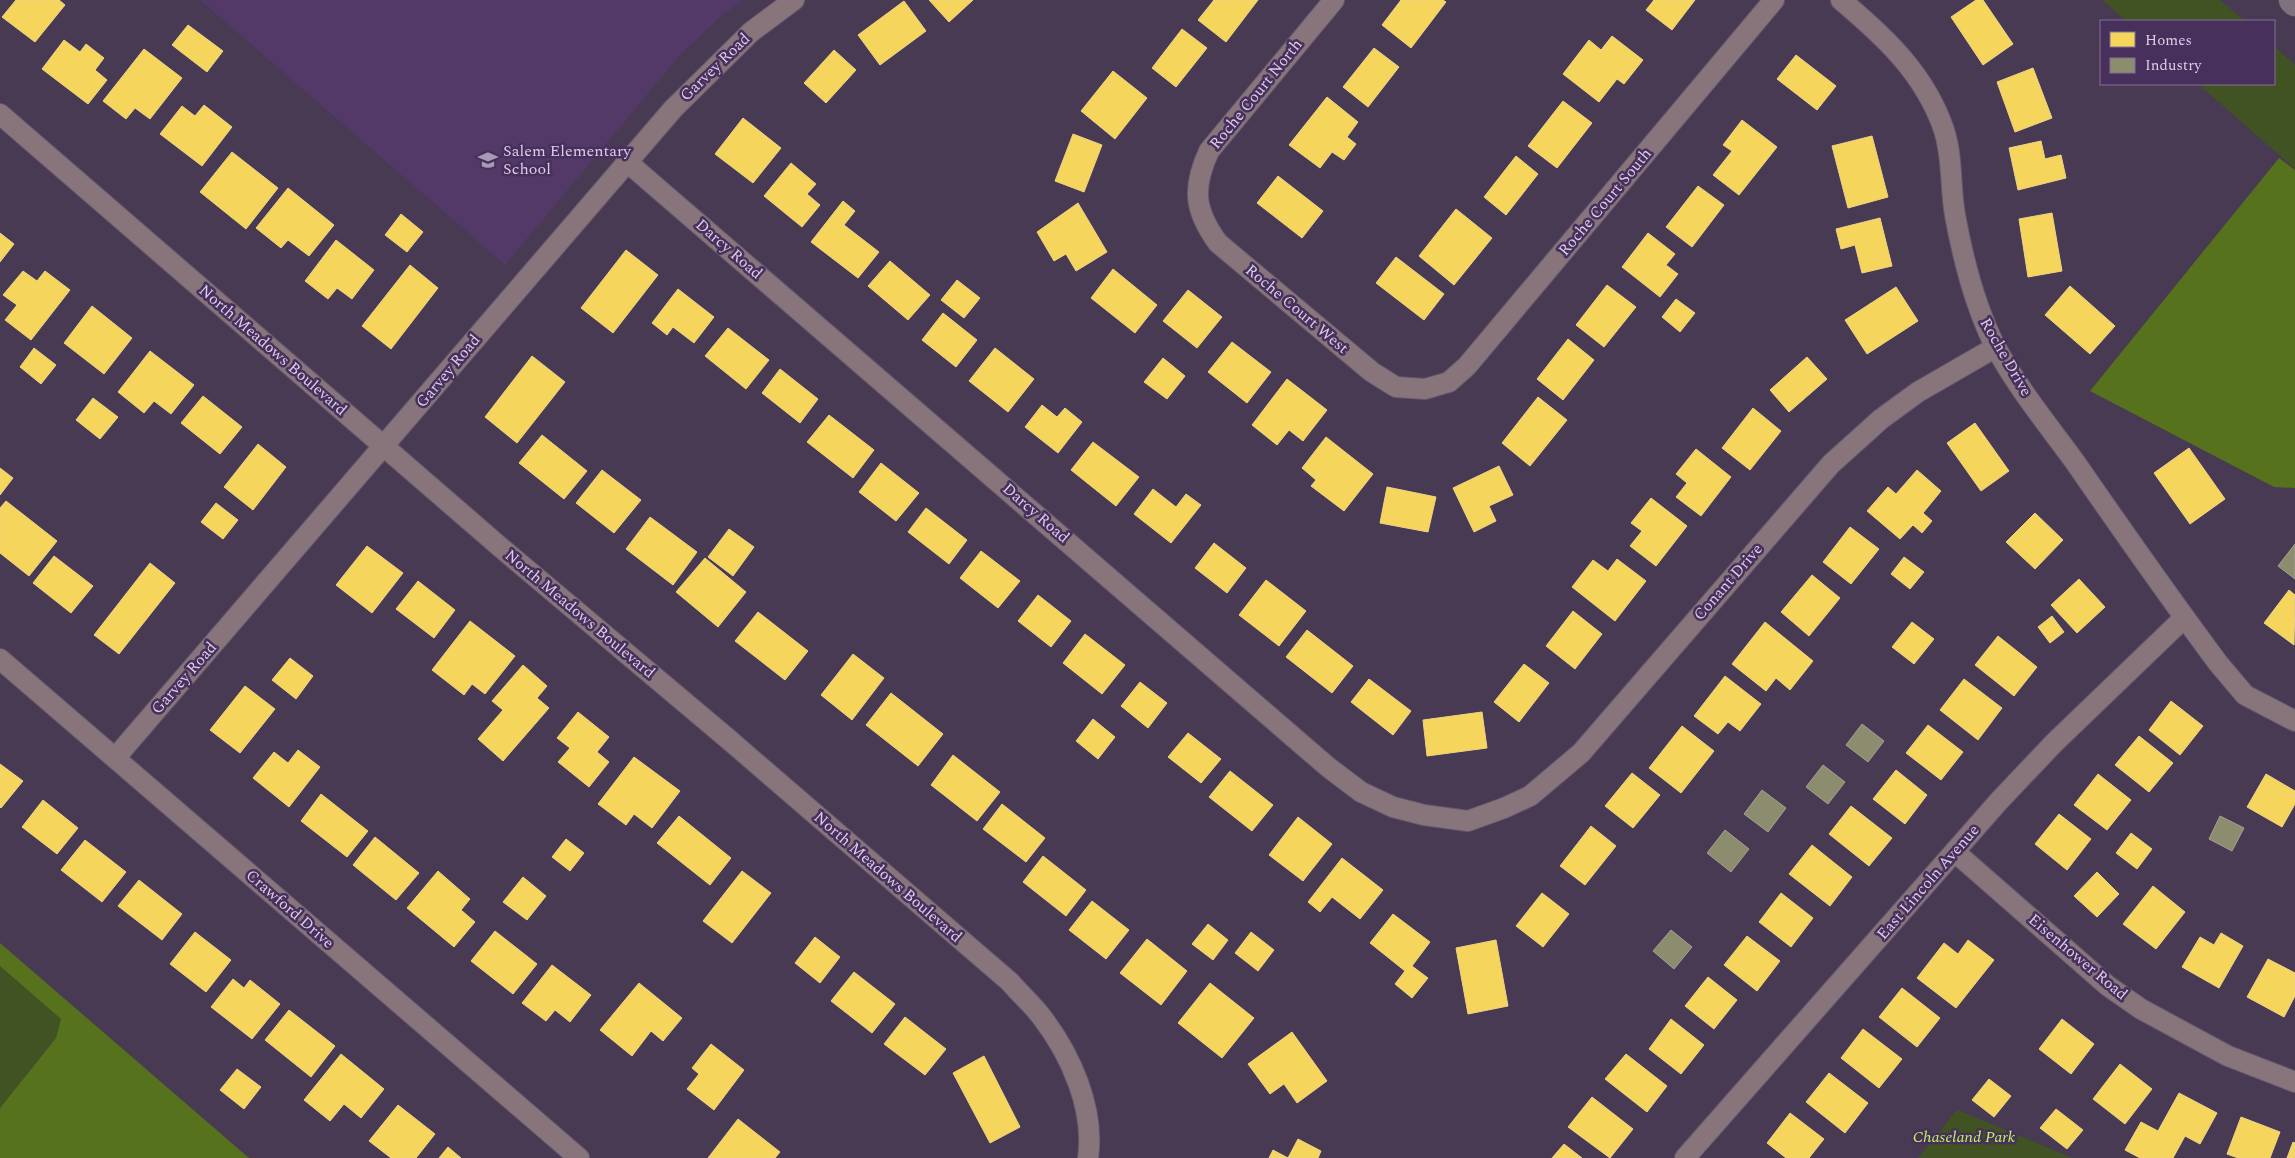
<svg xmlns="http://www.w3.org/2000/svg" width="2295" height="1158" viewBox="0 0 2295 1158" font-family="Spectral,serif">
	<style>
		.built { fill: #523968 }
		.green { fill: #415322 }
		.forest { fill: #56721c }
		.homes { fill: #f6d55c; stroke: #eed386 }
		.industry { fill: #8c8c6e; stroke: #a4a093 }
		.lines { fill: none; stroke-linecap: round; stroke-linejoin: round }
		.minor-casing { stroke: #65596f; stroke-width: 22 }
		.motorway-casing { stroke: #65596f; stroke-width: 29 }
		.minor { stroke: #87757b; stroke-width: 20 }
		.motorway { stroke: #7f717d; stroke-width: 28 }
		.labels { text-anchor: middle; dominant-baseline: central; stroke-width: 5; stroke-linejoin: round; paint-order: stroke }
		.street-label { font-size: 16px; fill: #dbcee9; stroke: #48305c }
		.poi-label { font-size: 16px; fill: #dbcee9; stroke: #48305c; text-anchor: start }
		.park-label { font-size: 16px; font-style: italic; fill: #bcf759; stroke: #48305c }
	</style>
	<rect width="100%" height="100%" fill="#473a52"/>
	<!-- built -->
	<path class="built" d="M 200,0 L 743,0 L 725,13 L 680,55 L 505,265 Z"/>
	<!-- green -->
	<path class="green" d="M 2102,0 L 2220,0 L 2245,21 L 2127,21 Z
		M 2274,46 L 2295,65 L 2295,169 L 2198,84 L 2274,84 Z
		M 0,966 L 61,1018 L 56,1038 L 0,1108 Z
		M 1957,1110 L 2073,1158 L 1918,1158 Z"/>
	<!-- forest -->
	<path class="forest" d="M 2279,158 L 2295,170 L 2295,488 L 2274,487 L 2090,391 Z
		M 0,943 L 249,1158 L 0,1158 L 0,1108 L 56,1038 L 61,1019 L 0,966 Z"/>
	<!-- homes -->
	<path class="homes" d="M 16,0 L 59,0 L 65,5 L 35,42 L 2,17 Z
		M 929,0 L 973,0 L 949,22 Z
		M 1214,0 L 1258,0 L 1226,42 L 1198,20 Z
		M 1401,0 L 1443,0 L 1446,2 L 1411,48 L 1382,25 Z
		M 1654,0 L 1695,0 L 1672,30 L 1646,10 Z
		M 1976,0 L 1983,0 L 2013,44 L 1983,65 L 1951,17 Z
		M 904,1 L 926,31 L 880,65 L 858,35 Z
		M 188,25 L 223,51 L 207,72 L 172,45 Z
		M 1182,29 L 1207,48 L 1176,87 L 1152,68 Z
		M 1612,36 L 1643,60 L 1624,84 L 1617,79 L 1599,102 L 1563,74 L 1589,40 L 1601,50 Z
		M 64,40 L 80,52 L 86,44 L 104,58 L 95,70 L 107,80 L 88,104 L 42,69 Z
		M 1374,48 L 1399,67 L 1368,107 L 1343,87 Z
		M 144,49 L 182,78 L 150,119 L 135,108 L 126,119 L 103,101 Z
		M 834,50 L 856,70 L 826,103 L 804,83 Z
		M 1796,55 L 1836,86 L 1817,110 L 1777,79 Z
		M 2033,68 L 2052,118 L 2015,132 L 1997,82 Z
		M 1113,71 L 1147,98 L 1115,139 L 1081,111 Z
		M 1327,97 L 1358,122 L 1347,137 L 1356,144 L 1344,160 L 1332,152 L 1320,168 L 1289,145 Z
		M 1563,101 L 1592,123 L 1557,168 L 1528,146 Z
		M 204,105 L 232,127 L 202,166 L 160,134 L 182,106 L 195,116 Z
		M 743,118 L 781,148 L 753,183 L 715,154 Z
		M 1742,120 L 1777,147 L 1739,195 L 1713,175 L 1732,151 L 1723,145 Z
		M 1073,134 L 1102,145 L 1084,192 L 1055,181 Z
		M 1872,136 L 1888,197 L 1848,208 L 1832,146 Z
		M 2041,141 L 2045,159 L 2061,155 L 2066,178 L 2018,190 L 2009,148 Z
		M 232,152 L 278,188 L 246,229 L 200,192 Z
		M 1516,156 L 1538,174 L 1506,215 L 1484,197 Z
		M 791,163 L 816,184 L 807,194 L 820,205 L 802,227 L 764,196 Z
		M 1278,176 L 1323,211 L 1302,238 L 1257,203 Z
		M 1698,186 L 1724,205 L 1692,247 L 1666,227 Z
		M 288,188 L 334,225 L 309,256 L 288,240 L 281,248 L 256,228 Z
		M 843,201 L 855,211 L 844,225 L 879,252 L 858,278 L 811,242 Z
		M 1078,203 L 1107,252 L 1076,271 L 1066,254 L 1054,261 L 1037,232 Z
		M 1456,209 L 1492,238 L 1454,285 L 1419,256 Z
		M 2052,213 L 2062,271 L 2028,277 L 2019,219 Z
		M 401,214 L 423,232 L 407,252 L 385,235 Z
		M 1880,218 L 1892,266 L 1862,273 L 1855,245 L 1841,249 L 1836,229 Z
		M 0,233 L 14,244 L 0,262 Z
		M 1648,233 L 1675,254 L 1666,265 L 1678,274 L 1660,297 L 1622,267 Z
		M 336,240 L 374,270 L 352,299 L 337,288 L 328,299 L 305,281 Z
		M 626,250 L 658,275 L 613,333 L 581,308 Z
		M 1396,257 L 1444,294 L 1424,320 L 1376,283 Z
		M 890,261 L 930,295 L 908,320 L 868,286 Z
		M 410,265 L 438,288 L 391,349 L 362,326 Z
		M 1113,269 L 1157,305 L 1135,333 L 1091,298 Z
		M 23,271 L 37,281 L 45,271 L 70,290 L 31,340 L 5,320 L 17,305 L 3,295 Z
		M 957,280 L 980,298 L 964,318 L 941,300 Z
		M 1607,285 L 1636,307 L 1604,347 L 1576,325 Z
		M 2070,286 L 2115,326 L 2090,354 L 2045,315 Z
		M 1896,287 L 1918,321 L 1867,354 L 1845,320 Z
		M 678,289 L 714,317 L 694,343 L 673,327 L 667,335 L 652,323 Z
		M 1188,290 L 1222,317 L 1197,348 L 1163,321 Z
		M 1676,299 L 1695,313 L 1680,332 L 1662,317 Z
		M 92,306 L 132,338 L 104,374 L 64,343 Z
		M 943,313 L 977,340 L 956,367 L 922,340 Z
		M 728,328 L 769,360 L 746,389 L 705,356 Z
		M 1568,339 L 1594,360 L 1563,400 L 1537,379 Z
		M 1232,342 L 1271,372 L 1247,403 L 1208,372 Z
		M 34,348 L 56,365 L 41,384 L 20,367 Z
		M 995,348 L 1034,379 L 1008,412 L 969,381 Z
		M 150,351 L 194,385 L 171,414 L 154,401 L 144,413 L 118,392 Z
		M 532,356 L 565,382 L 517,443 L 485,417 Z
		M 1807,357 L 1827,379 L 1789,412 L 1770,390 Z
		M 1163,358 L 1185,376 L 1167,399 L 1144,382 Z
		M 780,369 L 818,399 L 800,423 L 762,393 Z
		M 1287,379 L 1327,410 L 1303,441 L 1289,430 L 1277,445 L 1252,425 Z
		M 203,396 L 242,427 L 220,454 L 181,423 Z
		M 1538,397 L 1567,420 L 1530,466 L 1502,443 Z
		M 93,398 L 118,417 L 100,439 L 76,420 Z
		M 1042,405 L 1057,417 L 1065,408 L 1082,422 L 1058,453 L 1025,427 Z
		M 1753,408 L 1781,431 L 1750,470 L 1722,448 Z
		M 829,415 L 874,450 L 853,478 L 807,442 Z
		M 1975,423 L 2009,471 L 1981,491 L 1947,443 Z
		M 542,435 L 587,471 L 564,499 L 519,463 Z
		M 1326,437 L 1373,474 L 1344,511 L 1311,486 L 1316,480 L 1302,468 Z
		M 1093,442 L 1139,477 L 1116,506 L 1071,470 Z
		M 258,444 L 286,467 L 253,510 L 224,487 Z
		M 2189,448 L 2225,499 L 2190,524 L 2154,473 Z
		M 1696,449 L 1731,477 L 1701,516 L 1676,497 L 1687,483 L 1676,474 Z
		M 881,463 L 919,493 L 896,521 L 859,492 Z
		M 1499,466 L 1513,495 L 1489,506 L 1496,521 L 1474,532 L 1453,488 Z
		M 0,468 L 13,478 L 0,495 Z
		M 602,470 L 641,500 L 614,533 L 576,503 Z
		M 1917,470 L 1941,491 L 1923,513 L 1932,521 L 1922,533 L 1913,525 L 1900,539 L 1867,511 L 1888,487 L 1896,494 Z
		M 1387,487 L 1436,497 L 1428,532 L 1380,523 Z
		M 1153,489 L 1176,507 L 1186,494 L 1201,505 L 1171,543 L 1134,514 Z
		M 1651,498 L 1687,526 L 1656,566 L 1630,546 L 1642,531 L 1631,523 Z
		M 6,501 L 57,541 L 29,576 L 0,553 L 0,508 Z
		M 216,503 L 238,520 L 223,539 L 201,522 Z
		M 926,508 L 967,540 L 949,564 L 908,532 Z
		M 2035,513 L 2063,540 L 2035,569 L 2006,542 Z
		M 650,517 L 697,552 L 673,585 L 626,549 Z
		M 1850,527 L 1879,549 L 1851,584 L 1823,562 Z
		M 729,529 L 754,547 L 733,576 L 708,557 Z
		M 1214,543 L 1246,568 L 1227,593 L 1195,568 Z
		M 367,546 L 403,573 L 372,613 L 336,585 Z
		M 981,551 L 1020,581 L 998,608 L 960,578 Z
		M 54,556 L 93,586 L 71,613 L 33,583 Z
		M 1904,557 L 1924,572 L 1910,589 L 1891,574 Z
		M 705,558 L 746,592 L 718,627 L 676,592 Z
		M 1617,559 L 1646,581 L 1615,621 L 1572,587 L 1593,560 L 1608,571 Z
		M 150,563 L 175,583 L 119,654 L 94,635 Z
		M 1812,575 L 1840,598 L 1809,636 L 1781,612 Z
		M 2079,579 L 2105,607 L 2077,633 L 2051,605 Z
		M 1266,580 L 1306,611 L 1279,646 L 1239,615 Z
		M 418,581 L 455,610 L 434,638 L 396,609 Z
		M 2289,590 L 2295,595 L 2294,645 L 2264,623 Z
		M 1038,595 L 1071,621 L 1051,647 L 1018,621 Z
		M 1573,611 L 1602,634 L 1575,669 L 1546,646 Z
		M 758,612 L 808,651 L 785,680 L 735,641 Z
		M 2052,616 L 2064,632 L 2050,643 L 2038,627 Z
		M 470,621 L 515,656 L 485,694 L 472,684 L 464,695 L 432,670 Z
		M 1765,622 L 1813,661 L 1790,690 L 1776,678 L 1766,691 L 1732,664 Z
		M 1912,622 L 1934,639 L 1914,664 L 1892,647 Z
		M 1307,630 L 1353,666 L 1332,693 L 1286,657 Z
		M 1085,634 L 1125,665 L 1102,694 L 1063,663 Z
		M 1998,636 L 2037,667 L 2014,696 L 1975,665 Z
		M 853,654 L 884,678 L 852,720 L 821,695 Z
		M 290,658 L 313,676 L 296,699 L 272,680 Z
		M 1524,664 L 1549,683 L 1519,722 L 1494,702 Z
		M 523,665 L 547,686 L 537,698 L 549,708 L 503,761 L 478,739 L 503,710 L 492,701 Z
		M 1725,676 L 1761,704 L 1740,731 L 1728,722 L 1718,734 L 1694,716 Z
		M 1369,679 L 1411,711 L 1393,735 L 1351,702 Z
		M 1964,679 L 2002,708 L 1978,740 L 1940,710 Z
		M 1140,682 L 1167,703 L 1148,728 L 1121,706 Z
		M 245,686 L 275,709 L 240,753 L 210,730 Z
		M 891,693 L 943,734 L 918,766 L 866,725 Z
		M 2171,701 L 2203,726 L 2180,755 L 2149,730 Z
		M 578,712 L 609,737 L 597,752 L 609,762 L 589,787 L 558,762 L 570,748 L 557,738 Z
		M 1482,712 L 1487,748 L 1427,756 L 1423,720 Z
		M 1093,719 L 1115,737 L 1098,759 L 1076,741 Z
		M 1928,725 L 1963,752 L 1941,780 L 1906,753 Z
		M 1682,726 L 1714,751 L 1681,793 L 1649,768 Z
		M 1188,733 L 1221,759 L 1201,783 L 1168,757 Z
		M 2139,736 L 2173,763 L 2149,792 L 2115,765 Z
		M 298,750 L 320,767 L 289,807 L 253,778 L 274,752 L 288,763 Z
		M 953,755 L 1000,792 L 977,821 L 931,785 Z
		M 634,757 L 680,791 L 652,828 L 634,814 L 626,825 L 598,804 Z
		M 0,764 L 23,781 L 1,808 L 0,807 Z
		M 1896,770 L 1927,795 L 1905,824 L 1873,799 Z
		M 1230,771 L 1273,805 L 1252,831 L 1209,797 Z
		M 1632,773 L 1660,795 L 1633,828 L 1605,806 Z
		M 2098,774 L 2131,800 L 2107,830 L 2074,805 Z
		M 2266,774 L 2295,791 L 2295,804 L 2282,827 L 2247,807 Z
		M 321,794 L 368,831 L 347,857 L 301,821 Z
		M 43,800 L 78,828 L 57,854 L 22,827 Z
		M 1002,804 L 1045,838 L 1026,862 L 983,829 Z
		M 1851,806 L 1892,838 L 1869,866 L 1829,834 Z
		M 2059,814 L 2091,839 L 2067,870 L 2035,844 Z
		M 679,816 L 731,858 L 710,885 L 657,843 Z
		M 1298,817 L 1332,844 L 1303,881 L 1269,855 Z
		M 1591,826 L 1616,846 L 1585,885 L 1560,866 Z
		M 2131,833 L 2152,849 L 2137,869 L 2116,853 Z
		M 375,837 L 419,873 L 396,900 L 353,865 Z
		M 566,839 L 584,853 L 570,871 L 552,857 Z
		M 85,840 L 126,872 L 102,902 L 61,870 Z
		M 1812,845 L 1852,877 L 1830,906 L 1789,874 Z
		M 1043,856 L 1086,890 L 1066,916 L 1023,882 Z
		M 1342,858 L 1383,890 L 1360,919 L 1332,897 L 1320,912 L 1308,902 Z
		M 438,871 L 470,899 L 461,910 L 475,922 L 454,947 L 407,908 Z
		M 742,871 L 771,893 L 732,943 L 703,921 Z
		M 2097,872 L 2119,894 L 2097,917 L 2074,896 Z
		M 523,877 L 546,896 L 527,920 L 503,902 Z
		M 139,880 L 182,914 L 162,940 L 118,906 Z
		M 2153,886 L 2185,912 L 2156,949 L 2123,924 Z
		M 1542,893 L 1569,914 L 1543,947 L 1516,926 Z
		M 1781,893 L 1813,918 L 1791,947 L 1759,922 Z
		M 1092,901 L 1129,930 L 1106,959 L 1069,930 Z
		M 1393,914 L 1430,942 L 1412,966 L 1428,978 L 1412,998 L 1395,984 L 1405,971 L 1370,943 Z
		M 1208,924 L 1228,940 L 1213,960 L 1192,944 Z
		M 495,931 L 537,964 L 513,994 L 471,961 Z
		M 195,932 L 231,960 L 206,992 L 170,964 Z
		M 1251,932 L 1274,950 L 1258,971 L 1235,953 Z
		M 2221,933 L 2243,946 L 2219,988 L 2182,967 L 2200,937 L 2214,945 Z
		M 1747,936 L 1780,961 L 1757,991 L 1724,965 Z
		M 815,937 L 840,957 L 820,983 L 795,963 Z
		M 1147,939 L 1187,971 L 1161,1005 L 1120,973 Z
		M 1496,940 L 1508,1006 L 1468,1014 L 1456,948 Z
		M 1968,940 L 1994,960 L 1956,1008 L 1917,978 L 1944,943 L 1958,954 Z
		M 2268,959 L 2295,973 L 2295,996 L 2284,1017 L 2247,997 Z
		M 552,965 L 591,995 L 570,1022 L 555,1010 L 546,1021 L 522,1003 Z
		M 854,972 L 895,1004 L 872,1033 L 831,1001 Z
		M 1708,977 L 1737,1000 L 1714,1029 L 1685,1006 Z
		M 233,979 L 244,988 L 250,980 L 280,1004 L 252,1039 L 211,1007 Z
		M 639,983 L 682,1018 L 663,1041 L 651,1031 L 632,1056 L 600,1030 Z
		M 1210,983 L 1254,1018 L 1222,1058 L 1178,1023 Z
		M 1902,988 L 1940,1018 L 1917,1047 L 1879,1017 Z
		M 289,1010 L 335,1046 L 311,1077 L 265,1040 Z
		M 905,1017 L 946,1049 L 925,1075 L 884,1044 Z
		M 1671,1019 L 1704,1045 L 1681,1074 L 1649,1049 Z
		M 2062,1019 L 2094,1044 L 2071,1074 L 2039,1049 Z
		M 1863,1029 L 1902,1059 L 1879,1088 L 1841,1058 Z
		M 1292,1032 L 1327,1081 L 1297,1103 L 1284,1084 L 1270,1094 L 1248,1064 Z
		M 711,1044 L 744,1070 L 714,1110 L 687,1089 L 699,1074 L 692,1068 Z
		M 341,1054 L 384,1089 L 361,1118 L 344,1104 L 330,1121 L 304,1100 Z
		M 1626,1054 L 1667,1086 L 1647,1112 L 1605,1079 Z
		M 984,1056 L 1020,1127 L 990,1143 L 953,1073 Z
		M 2120,1064 L 2152,1089 L 2125,1124 L 2093,1099 Z
		M 237,1069 L 261,1087 L 244,1109 L 220,1090 Z
		M 1829,1073 L 1868,1103 L 1845,1133 L 1806,1102 Z
		M 1989,1079 L 2011,1096 L 1994,1117 L 1972,1100 Z
		M 2179,1093 L 2217,1113 L 2200,1144 L 2185,1136 L 2173,1158 L 2140,1158 L 2125,1150 L 2141,1122 L 2158,1131 Z
		M 1592,1097 L 1633,1129 L 1610,1158 L 1568,1127 Z
		M 398,1105 L 435,1134 L 416,1158 L 391,1158 L 369,1141 Z
		M 2056,1109 L 2083,1130 L 2067,1149 L 2040,1128 Z
		M 1790,1113 L 1824,1139 L 1809,1158 L 1786,1158 L 1767,1143 Z
		M 2241,1117 L 2280,1132 L 2270,1158 L 2238,1158 L 2227,1154 Z
		M 738,1119 L 780,1152 L 775,1158 L 708,1158 Z
		M 1298,1139 L 1321,1151 L 1318,1158 L 1269,1158 L 1273,1150 L 1288,1158 Z
		M 2293,1142 L 2295,1143 L 2295,1158 L 2287,1158 Z
		M 1564,1144 L 1582,1158 L 1552,1158 Z
		M 448,1147 L 461,1158 L 439,1158 Z"/>
	<!-- industry -->
	<path class="industry" d="M 2295,544 L 2295,579 L 2278,566 Z
		M 1862,724 L 1884,741 L 1868,762 L 1846,745 Z
		M 1823,765 L 1845,782 L 1828,804 L 1806,787 Z
		M 1762,790 L 1786,808 L 1768,832 L 1744,814 Z
		M 2220,816 L 2244,828 L 2232,851 L 2209,839 Z
		M 1725,830 L 1749,849 L 1731,872 L 1707,853 Z
		M 1671,930 L 1692,947 L 1674,969 L 1653,951 Z"/>
	<g class="lines">
		<defs>
			<path id="minor" d="M 1334,0 L 1209,151 C 1192,188 1194,210 1218,243 L 1372,372 L 1396,387 L 1425,389 L 1449,382 L 1467,366 L 1774,0
				M 1841,0 C 1885,37 1925,74 1944,130 C 1953,158 1950,187 1955,215 C 1963,259 1975,306 1995,346 C 2017,387 2048,425 2075,462 C 2122,530 2169,597 2218,663 L 2245,695 L 2295,721
				M 0,114 L 499,546 L 727,738 L 1010,982 C 1020,994 1032,1004 1041,1016 C 1071,1055 1095,1109 1088,1158
				M 626,161 L 1328,767 L 1361,792 L 1393,807 L 1424,815 L 1468,821 L 1504,808 L 1530,796 L 1581,753 L 1831,464 L 1881,419 L 1918,392 L 1996,347
				M 0,659 L 579,1158
				M 116,757 L 673,109 L 751,32 L 794,0
				M 1955,852 L 2108,986 L 2141,1009 L 2228,1056 L 2295,1082
				M 1685,1158 L 1999,801 L 2054,743 L 2184,618"/>
			<path id="motorway" d="M 2293,0 L 2295,2"/>
		</defs>
		<!-- minor casing -->
		<use href="#minor" class="minor-casing"/>
		<!-- motorway casing -->
		<use href="#motorway" class="motorway-casing"/>
		<!-- minor -->
		<use href="#minor" class="minor"/>
		<!-- motorway -->
		<use href="#motorway" class="motorway"/>
	</g>
	<!-- icons -->
	<defs>
		<symbol id="school-bare" viewBox="-9 -9 18 18"><path d="M0-5L7-2L0 1L-7-2ZM-4 1L0 2.5L4 1V4Q0 6-4 4Z" fill="#a79ab4" stroke="#48305c" stroke-width="2.5" paint-order="stroke"/></symbol>
	</defs>
	<g fill-rule="evenodd">
		<use href="#school-bare" x="474" y="146" width="28" height="28"/>
	</g>
	<g class="labels">
		<!-- street labels -->
		<g class="street-label">
			<text transform="translate(715 67) rotate(-44)">Garvey Road</text>
			<text transform="translate(1256 94) rotate(-51)">Roche Court North</text>
			<text transform="translate(1605 202) rotate(-50)">Roche Court South</text>
			<text transform="translate(729 249) rotate(41)">Darcy Road</text>
			<text transform="translate(1297 309) rotate(40)">Roche Court West</text>
			<text transform="translate(273 350) rotate(41)">North Meadows Boulevard</text>
			<text transform="translate(2006 357) rotate(60)">Roche Drive</text>
			<text transform="translate(448 371) rotate(-50)">Garvey Road</text>
			<text transform="translate(1036 513) rotate(41)">Darcy Road</text>
			<text transform="translate(1728 582) rotate(-49)">Conant Drive</text>
			<text transform="translate(580 614) rotate(40)">North Meadows Boulevard</text>
			<text transform="translate(184 678) rotate(-49)">Garvey Road</text>
			<text transform="translate(888 877) rotate(41)">North Meadows Boulevard</text>
			<text transform="translate(1928 882) rotate(-49)">East Lincoln Avenue</text>
			<text transform="translate(290 909) rotate(41)">Crawford Drive</text>
			<text transform="translate(2078 957) rotate(40)">Eisenhower Road</text>
		</g>
		<!-- poi labels -->
		<g class="poi-label">
			<text x="503" y="151">Salem Elementary<tspan x="503" dy="18">School</tspan></text>
		</g>
		<!-- park labels -->
		<g class="park-label">
			<text x="1964" y="1137">Chaseland Park</text>
		</g>
	</g>
	<!-- legend -->
	<rect x="2100" y="20" width="175" height="65" fill="#48305c" stroke="#836f94"/>
	<rect x="2110" y="32" width="25" height="15" fill="#f6d55c" stroke="#836f94"/>
	<text x="2145" y="45" font-size="15" fill="#dbcee9">Homes</text>
	<rect x="2110" y="58" width="25" height="15" fill="#8c8c6e" stroke="#836f94"/>
	<text x="2145" y="70" font-size="15" fill="#dbcee9">Industry</text>
</svg>
